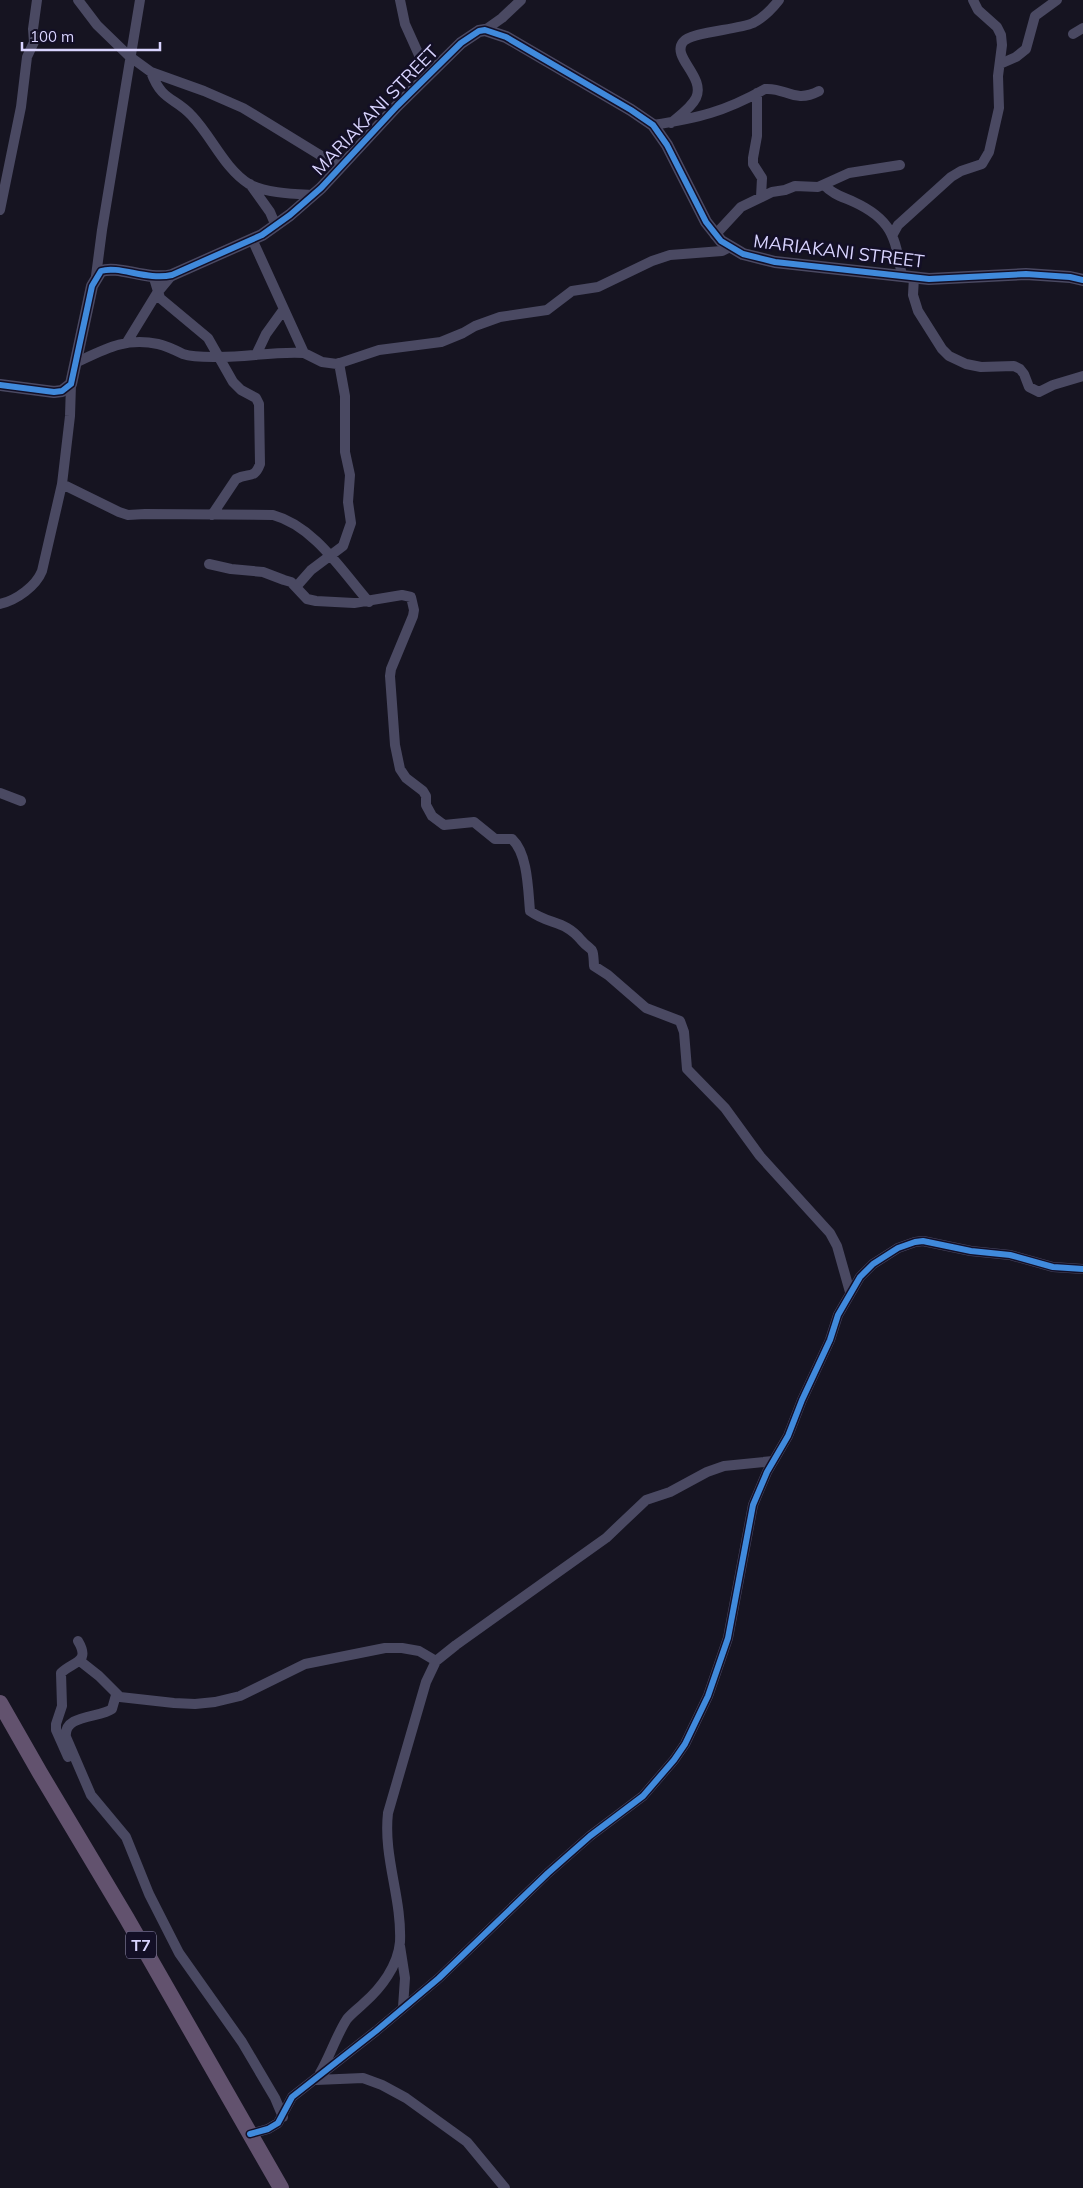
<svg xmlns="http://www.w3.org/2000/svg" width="1083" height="2188" viewBox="0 0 1083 2188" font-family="Mulish,sans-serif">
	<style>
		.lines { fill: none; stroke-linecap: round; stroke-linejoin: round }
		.minor { stroke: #4a4962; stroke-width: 10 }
		.tertiary { stroke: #4a4962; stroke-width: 12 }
		.trunk { stroke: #62526e; stroke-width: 16 }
		.cycleway-casing { stroke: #130f26; stroke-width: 9 }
		.cycleway { stroke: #408adc; stroke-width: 6 }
		.labels { text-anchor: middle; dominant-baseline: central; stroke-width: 5; stroke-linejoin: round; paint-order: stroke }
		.shield { fill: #130f26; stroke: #9e99be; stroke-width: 1 }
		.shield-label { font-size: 16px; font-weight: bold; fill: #d9d4ff }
		.street-label { font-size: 18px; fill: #d9d4ff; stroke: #130f26 }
	</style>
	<rect width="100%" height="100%" fill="#161421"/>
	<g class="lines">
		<!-- minor -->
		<path class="minor" d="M 78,0 L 97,25 L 129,56 L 151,72 L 204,91 L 243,108 L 328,160 L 336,163 L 344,163
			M 400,0 L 405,24 L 428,75
			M 485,30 L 502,18 L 521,0
			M 1073,34 L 1083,28
			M 1000,64 L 1016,57 L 1026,49 L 1035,16 L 1057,0
			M 151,72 C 162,102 175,97 192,116 C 212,137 224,168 249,184 C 264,193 296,194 313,195
			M 757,93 L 757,136 L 753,158 L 753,164 L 762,178 L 761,197
			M 671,123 C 679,116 691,108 696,98 C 706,77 671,57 683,42 C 690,32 737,30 753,23 C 763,18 772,9 779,0
			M 653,125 C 698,118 724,112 765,89 C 786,87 794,104 819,91
			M 250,184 L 270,212 L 276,226
			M 824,185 C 832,194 843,197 854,202 C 893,220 895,238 902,276
			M 0,210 L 21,107 L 27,57 L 34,42 L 33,29 L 37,0
			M 893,234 L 898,225 L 951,177 L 961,171 L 982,164 L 989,152 L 999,108 L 998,76 L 1002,45 L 1001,35 L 997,27 L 978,10 L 973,0
			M 715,235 L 741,207 L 772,192 L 785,190 L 795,186 L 818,187 L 849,173 L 900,165
			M 252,239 L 304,353 L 322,362 L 337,364 L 379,350 L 441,342 L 463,333 L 475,326 L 500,317 L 547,310 L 572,291 L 598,287 L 652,261 L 670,255 L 722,251 L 730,247
			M 96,276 L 102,230 L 140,0
			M 914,277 L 913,295 L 918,311 L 942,349 L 949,356 L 966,364 L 981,367 L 1014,366 L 1020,369 L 1024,374 L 1029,387 L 1039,392 L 1053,385 L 1083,376
			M 154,278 L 160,298 L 208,338 L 233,382 L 241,390 L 256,398 L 259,404 L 260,464 C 254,480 249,472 236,479 L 212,515
			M 127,342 L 157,293 L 172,275
			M 256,355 L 266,334 L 284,309
			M 75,363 C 105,349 125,337 158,344 C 167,346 175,350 183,354 C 192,357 203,357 213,357 C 244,358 274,351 304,353
			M 62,484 L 119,512 L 128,515 L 145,514 L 273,515 C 314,526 342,571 369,602
			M 209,564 L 231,569 L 263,572 L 284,580 L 291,582 L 307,599 L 316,601 L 354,603 L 402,595 L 411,597 L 414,610 L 413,616 L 391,669 L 390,676 L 395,745 L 400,769 L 406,778 L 423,791 L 426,796 L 426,805 L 432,816 L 444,825 L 474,822 L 495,839 L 512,839 C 528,854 528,890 530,911 C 549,925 565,920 581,940 C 592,953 593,943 594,966 L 608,975 L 646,1008 L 680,1021 L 684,1032 L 687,1069 L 725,1108 L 760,1156 L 830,1233 L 837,1246 L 850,1292
			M 296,587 L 311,570 L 343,546 L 351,523 L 348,502 L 350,475 L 345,452 L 345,396 L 339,363
			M 0,604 C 17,600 36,586 42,571 L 62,484 L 70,416 L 71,384
			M 0,793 L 21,801
			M 80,1661 L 99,1676 L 120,1697 L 174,1703 L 195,1704 L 215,1702 L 240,1696 L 305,1664 L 385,1648 L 402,1648 L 419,1651 L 436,1661
			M 116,1695 L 112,1709 C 100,1718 63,1714 66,1737 L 91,1795 L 126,1837 L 149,1894 L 179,1953 L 242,2042 L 275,2098 L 283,2117
			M 68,1757 L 56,1730 L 56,1724 L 62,1706 L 61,1673 C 73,1661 91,1663 78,1641
			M 400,1946 L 405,1978 L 403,2007
			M 320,2073 C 330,2056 337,2034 347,2019 C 352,2013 359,2008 364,2003 C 381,1988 398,1966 400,1942 C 402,1898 383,1857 388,1813 L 426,1682 L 436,1661 L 456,1645 L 606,1538 L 646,1500 L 670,1492 L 707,1472 L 724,1466 L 773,1461
			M 316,2080 L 363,2078 L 382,2085 L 406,2098 L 467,2142 L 505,2188
			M 250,2134 L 268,2129 L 278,2123 L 292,2097 L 376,2031 L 439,1978 L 548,1873 L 590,1836 L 643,1796 L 674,1760 L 685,1744 L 708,1696 L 728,1638 L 753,1505 L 767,1472 L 788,1436 L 802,1400 L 830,1340 L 838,1315 L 860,1277 L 873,1264 L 898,1248 L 915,1242 L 923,1241 L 971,1251 L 1010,1255 L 1053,1267 L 1083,1269"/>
		<!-- tertiary -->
		<path class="tertiary" d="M 0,385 L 54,392 L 62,391 L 71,384 L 92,286 L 101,271 C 119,265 147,281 172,275 L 262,235 L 290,215 L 321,188 L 397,106 L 461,43 L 479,31 L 485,30 L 506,37 L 631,110 L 653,125 L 667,145 L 706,222 L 721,241 L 743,254 L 775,262 L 929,279 L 1026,274 L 1070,277 L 1083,280"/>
		<!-- trunk -->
		<path class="trunk" d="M 0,1703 L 40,1773 L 126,1917 L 281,2188"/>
		<defs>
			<path id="cycleway" d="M 0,385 L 54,392 L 62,391 L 71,384 L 92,286 L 101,271 C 119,265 147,281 172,275 L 262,235 L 290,215 L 321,188 L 397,106 L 461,43 L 479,31 L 485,30 L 506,37 L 631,110 L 653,125 L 667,145 L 706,222 L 721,241 L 743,254 L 775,262 L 929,279 L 1026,274 L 1070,277 L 1083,280
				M 250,2134 L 268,2129 L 278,2123 L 292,2097 L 376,2031 L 439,1978 L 548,1873 L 590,1836 L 643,1796 L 674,1760 L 685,1744 L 708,1696 L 728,1638 L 753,1505 L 767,1472 L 788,1436 L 802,1400 L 830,1340 L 838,1315 L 860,1277 L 873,1264 L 898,1248 L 915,1242 L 923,1241 L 971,1251 L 1010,1255 L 1053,1267 L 1083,1269"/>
		</defs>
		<!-- cycleway casing -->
		<use href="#cycleway" class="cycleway-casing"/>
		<!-- cycleway -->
		<use href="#cycleway" class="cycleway"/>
	</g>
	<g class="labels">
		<!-- shield labels -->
		<rect class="shield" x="126" y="1931.5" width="30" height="27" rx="4"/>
		<g class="shield-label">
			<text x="141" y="1945">T7</text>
		</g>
		<!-- street labels -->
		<g class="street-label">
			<text transform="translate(375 110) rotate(-46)">MARIAKANI STREET</text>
			<text transform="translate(839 251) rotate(7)">MARIAKANI STREET</text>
		</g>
	</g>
	<!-- scale -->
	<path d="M22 42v8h138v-8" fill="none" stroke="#d9d4ff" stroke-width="2.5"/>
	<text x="30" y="42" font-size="15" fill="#d9d4ff" stroke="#130f26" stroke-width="4" paint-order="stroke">100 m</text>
</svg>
